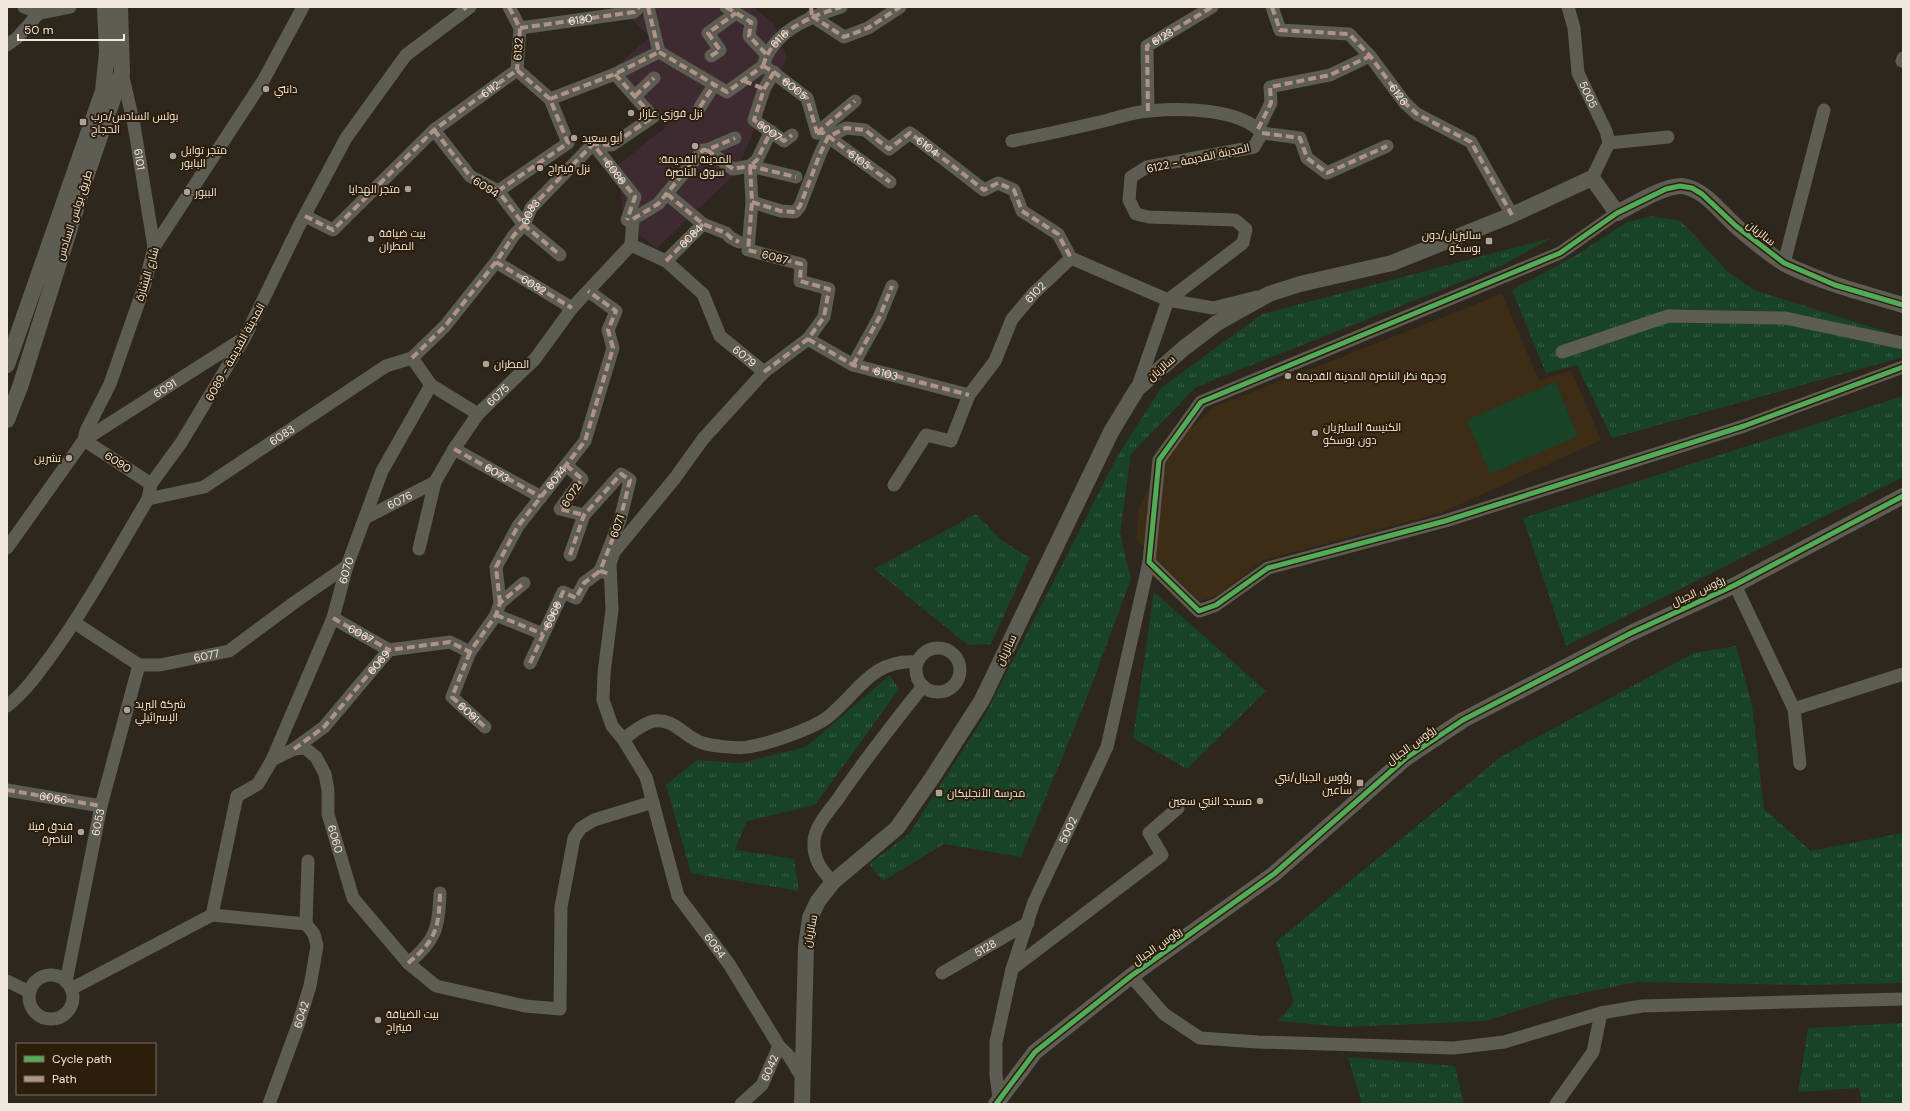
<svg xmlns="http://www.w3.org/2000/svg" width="1910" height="1111" viewBox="0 0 1910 1111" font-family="'DM Sans',Cairo,sans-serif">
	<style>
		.commercial { fill: #3d2b31 }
		.built { fill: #3e2d16 }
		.grass { fill: url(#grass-tufts) }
		.pitch { fill: #184327 }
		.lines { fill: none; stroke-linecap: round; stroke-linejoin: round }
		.minor { stroke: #5d5d53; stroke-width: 13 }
		.tertiary { stroke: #5d5d53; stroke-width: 16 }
		.quiet { stroke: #af9288; stroke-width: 4; stroke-dasharray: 8 4; stroke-linecap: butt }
		.cycleway-casing { stroke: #2c1e0b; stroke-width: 8 }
		.cycleway { stroke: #51ab58; stroke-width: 5 }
		.poi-dot { fill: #ada499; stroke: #2c1e0b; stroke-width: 1.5 }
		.labels { text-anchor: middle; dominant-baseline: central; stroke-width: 4; stroke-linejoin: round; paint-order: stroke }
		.street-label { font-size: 11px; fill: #f1e8dc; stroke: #2c1e0b }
		.poi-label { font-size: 11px; fill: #f1e8dc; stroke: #2c1e0b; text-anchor: start }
	</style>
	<defs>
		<pattern id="grass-tufts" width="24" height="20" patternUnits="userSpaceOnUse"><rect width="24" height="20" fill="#184327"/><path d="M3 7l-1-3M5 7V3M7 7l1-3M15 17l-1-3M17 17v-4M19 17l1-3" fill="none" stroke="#3a5e46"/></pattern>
	</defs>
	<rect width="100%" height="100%" fill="#2e271d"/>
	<!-- commercial -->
	<path class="commercial" d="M 619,7 L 753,7 L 775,25 L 787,58 L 734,175 L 657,248 L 624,224 L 618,165 L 666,127 L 616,66 L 650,37 Z"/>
	<!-- built -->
	<path class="built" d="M 1502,294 L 1539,381 L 1571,370 L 1601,440 L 1441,513 L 1264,560 L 1214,597 L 1200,601 L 1136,539 L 1139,508 L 1153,478 L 1180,438 L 1214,407 Z"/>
	<!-- grass -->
	<path class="grass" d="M 1652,216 L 1681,221 L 1727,271 L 1754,290 L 1903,337 L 1903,357 L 1612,438 L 1577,365 L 1546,373 L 1512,290 L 1578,254 L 1627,222 Z
		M 1551,238 L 1499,267 L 1196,387 L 1131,454 L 1120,533 L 1131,579 L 1086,700 L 1021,857 L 944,844 L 883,881 L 869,864 L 909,834 L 984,717 L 1119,453 L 1161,388 L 1262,314 Z
		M 1903,396 L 1903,477 L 1566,646 L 1523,518 Z
		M 976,514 L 1000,539 L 1030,558 L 991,644 L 968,645 L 874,569 Z
		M 1154,592 L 1266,691 L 1187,769 L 1133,738 Z
		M 1736,646 L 1752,705 L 1764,809 L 1811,851 L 1903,833 L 1903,983 L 1806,985 L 1637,982 L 1558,998 L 1485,1021 L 1345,1027 L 1278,1021 L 1294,1002 L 1276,942 L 1502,756 L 1694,653 Z
		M 890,675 L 899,689 L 815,805 L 747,821 L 735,850 L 794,859 L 799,891 L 691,873 L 666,785 L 697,760 L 740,763 L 806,747 Z
		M 1903,1023 L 1903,1104 L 1862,1104 L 1859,1088 L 1798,1092 L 1808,1028 Z
		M 1348,1057 L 1455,1066 L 1464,1104 L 1362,1104 Z"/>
	<!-- pitch -->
	<path class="pitch" d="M 1555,382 L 1578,436 L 1490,474 L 1467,420 Z"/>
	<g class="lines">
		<!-- minor -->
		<g class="minor">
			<path d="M 24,7 L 39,13 L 70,7"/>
			<path d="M 509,7 L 520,28 L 517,70"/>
			<path d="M 648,7 L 659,52"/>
			<path d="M 726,7 L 751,22 L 749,36 L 766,54"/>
			<path id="s1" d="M 1272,7 L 1280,30 L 1349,34 L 1370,56 L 1405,103 L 1417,114 L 1471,142 L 1512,215"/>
			<path id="s2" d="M 1568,7 L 1574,28 L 1578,73 L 1606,131 L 1609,143 L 1592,178"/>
			<path d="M 812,16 L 844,37 L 868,28 L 900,7"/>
			<path id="s3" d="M 520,28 L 634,12 L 639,7"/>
			<path d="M 7,45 L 17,38 L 39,13"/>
			<path d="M 659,52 L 727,92 L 763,66"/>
			<path d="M 711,56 L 720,50 L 708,33 L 736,13"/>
			<path d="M 1902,61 L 1903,58"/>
			<path id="s4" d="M 763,66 C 773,31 809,17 841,7"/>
			<path d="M 767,68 L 807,98 L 817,133"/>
			<path id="s5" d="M 774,72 L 764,89 L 754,120 L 784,141 L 792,135"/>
			<path id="s6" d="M 122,73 L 134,125 L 154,247"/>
			<path d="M 615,74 L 653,117 L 612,145 L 593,144 L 635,197 L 627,220 L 633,219 L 631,245"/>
			<path d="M 635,96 L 654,78"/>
			<path d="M 550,99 L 615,74 L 659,52"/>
			<path d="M 700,107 L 714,85"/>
			<path d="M 1148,111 L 1147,46 L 1212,7"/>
			<path d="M 1258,129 L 1271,103 L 1270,87 L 1330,75 L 1370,56"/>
			<path d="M 434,130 L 470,176 L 498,191 L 524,225 L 560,255"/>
			<path d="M 817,133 L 855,101"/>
			<path id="s7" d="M 823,133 L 890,182"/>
			<path d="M 1262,133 L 1300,138 L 1307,158 L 1327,173 L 1387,146"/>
			<path d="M 1012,141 C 1043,135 1074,128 1104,121 C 1119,117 1134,112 1149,111 C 1182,108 1239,108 1262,133 L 1254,147 L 1147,167 L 1131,177 L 1129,200 L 1136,214 L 1149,217 L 1235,220 L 1246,229 L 1243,243 L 1168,300 L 1137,389"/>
			<path d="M 1609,143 L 1668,137"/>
			<path d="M 707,150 L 733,169 L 750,166 L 796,177"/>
			<path d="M 498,191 L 568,143 L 550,99 L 517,70"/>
			<path d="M 667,194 L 703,224 L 726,233 L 731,238 L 739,242"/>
			<path id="s8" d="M 752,202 L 781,211 L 795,212 L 800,206 L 820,154 L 828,137 L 846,128 L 865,130 L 889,149 L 910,133 L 984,190 L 998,183 L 1014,190 L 1022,211 L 1058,234 L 1071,258"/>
			<path d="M 1617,213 L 1560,253 L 1201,402 L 1159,460 L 1149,562 L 1199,611 L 1216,605 L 1268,568 L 1445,521 L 1744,426 L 1903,367"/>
			<path d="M 305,216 L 333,230 L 434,130 L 517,70"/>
			<path d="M 633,219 L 658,204 L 703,150 L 707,150 L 735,138"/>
			<path id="s9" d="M 631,245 L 666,261 L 703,294 L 720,336 L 764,372 L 703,439 L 675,478 L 614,552 L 610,564 L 612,610 L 604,673 L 603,700 L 612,726 L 623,739 L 646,777 L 678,896 L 729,964 L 779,1046 L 789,1056 L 803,1079"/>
			<path d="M 1071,258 L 1168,300 L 1213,308 L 1257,297"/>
			<path id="s10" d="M 666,261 L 703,224"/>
			<path id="s11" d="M 496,262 L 572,308"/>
			<path d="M 1784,263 L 1824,110"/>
			<path d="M 808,339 L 853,365 L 969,395"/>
			<path d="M 1562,352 L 1668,316 L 1785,318 L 1903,343"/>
			<path d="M 412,358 L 431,385 L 478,414"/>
			<path d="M 853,365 L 879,318 L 892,286"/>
			<path d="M 764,372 L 808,339 L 824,317 L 829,289 L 800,281 L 801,264 L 748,250 L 752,202 L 750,166 L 757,160 L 771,131"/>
			<path id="s12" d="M 454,449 L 541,497"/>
			<path d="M 566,465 L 582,479 L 560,509 L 584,515"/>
			<path id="s13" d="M 151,484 L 84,440 L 244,338"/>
			<path id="s14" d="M 894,485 L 926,435 L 951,441 L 969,395 L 995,361 L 1012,319 L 1034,293 L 1071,258"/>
			<path id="s15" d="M 148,499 L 204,487 L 386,366 L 412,358 L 445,326 L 496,262 L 514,235 L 524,225 L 531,208 L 593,144"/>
			<path id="s16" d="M 365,518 L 435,482"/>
			<path d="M 7,548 L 84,440 L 86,431 L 110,384 L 145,284 L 154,247 L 263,81 L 303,7"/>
			<path id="s17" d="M 419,549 L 435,482 L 454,449 L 478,414 L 535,359 L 572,308 L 631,245"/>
			<path d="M 570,555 L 584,515 L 621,474 L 630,480 L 620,520 L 600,571 L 610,574"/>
			<path d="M 1735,585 L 1794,709 L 1800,764"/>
			<path id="s18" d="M 500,603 L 496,567 L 518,526 L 585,441 L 613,348 L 608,330 L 616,311 L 588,291"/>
			<path d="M 496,615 L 543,634"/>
			<path id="s19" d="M 333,618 L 389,650"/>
			<path id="s20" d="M 75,623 L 139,665 L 160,665 L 229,651 L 295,602 L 347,566"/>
			<circle cx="938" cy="670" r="22"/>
			<path id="s21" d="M 470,652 L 452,697 L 485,727"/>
			<path d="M 530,663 L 563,592 L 576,598 L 584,583 L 600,571"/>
			<path d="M 7,706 C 25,692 39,672 53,653 C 88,604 117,551 148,499 L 151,484 L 181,443 L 245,337 L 300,224 L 346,138 L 406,55 L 470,7"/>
			<path d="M 1794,709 L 1903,674"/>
			<path d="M 623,739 C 632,733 643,723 654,721 C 675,718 685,738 703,743 C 712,746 739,749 748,747 C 768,744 812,729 828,717 C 859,692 871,659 917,662"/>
			<path d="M 294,749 L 324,727 L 389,650 L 450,642 L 470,652 L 496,615 L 500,603 L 524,583"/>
			<path id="s22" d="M 272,760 L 333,618 L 347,566 L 382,471 L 431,385"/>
			<path id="s23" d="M 7,790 L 101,806"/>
			<path d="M 833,882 C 821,870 813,859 814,841 C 815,826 829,811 838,799 C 864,760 894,723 923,686"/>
			<path id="s24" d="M 212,915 L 237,796 L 258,784 L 272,760 L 294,749 L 305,748 L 316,757 L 325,774 L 328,790 L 328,814 L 353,898 L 408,963 L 436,986 L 525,1006 L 560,1009 L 561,907 L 574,838 L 581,828 L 594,820 L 653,802"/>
			<path d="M 408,963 C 436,941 439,927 440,893"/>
			<path d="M 1012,969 L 1162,855 L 1149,833 L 1178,808"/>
			<path id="s25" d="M 942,973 L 1028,923"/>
			<circle cx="51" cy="997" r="22"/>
			<path d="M 1131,976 L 1164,1014 L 1200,1038 L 1258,1042 L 1454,1048 L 1504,1042 L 1601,1013 L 1642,1006 L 1903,999"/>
			<path d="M 7,981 L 30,992"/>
			<path id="s26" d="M 66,982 L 101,806 L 139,665"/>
			<path d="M 71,989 L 212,915 L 306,924 L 308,861"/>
			<path id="s27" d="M 999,1098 L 996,1075 L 996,1042 L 1012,969 L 1034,902 L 1107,747 L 1149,562"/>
			<path id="s28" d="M 269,1104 L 298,1025 L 310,986 L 317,946 L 314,934 L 306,924"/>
			<path id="s29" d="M 741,1104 L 762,1085 L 779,1046"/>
			<path d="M 1556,1104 L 1593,1052 L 1601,1013"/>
		</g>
		<!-- tertiary -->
		<path class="tertiary" d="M 7,365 L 103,91 L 107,52 L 105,7
			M 7,420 L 20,387 L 86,177 L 122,73 L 120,7
			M 802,1104 L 806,946 L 810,918 L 818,901 L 833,882 L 897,828 L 932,778 L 982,700 L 1111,432 L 1137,389 L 1184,348 L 1217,323 L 1269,294 L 1300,284 L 1392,263 L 1512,215 L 1592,178 L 1617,213 C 1633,205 1665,185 1682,186 C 1705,189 1720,212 1737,227 C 1750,238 1771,256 1785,264 C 1823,283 1863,293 1903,305
			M 996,1104 L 1035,1052 L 1131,976 L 1274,874 L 1406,758 L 1463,720 L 1631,633 L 1735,585 L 1903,496"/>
		<!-- quiet -->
		<g class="quiet">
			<path d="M 464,7 L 466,10"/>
			<path d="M 509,7 L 520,28 L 517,70"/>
			<path d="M 648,7 L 659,52"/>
			<path d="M 726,7 L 751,22 L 749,36 L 766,54"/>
			<path d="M 811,7 L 812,16"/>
			<path d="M 1272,7 L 1280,30 L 1349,34 L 1370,56 L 1405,103 L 1417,114 L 1471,142 L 1512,215"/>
			<path d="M 812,16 L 844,37 L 868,28 L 900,7"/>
			<path d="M 520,28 L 634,12 L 639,7"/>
			<path d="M 659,52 L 727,92 L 763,66"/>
			<path d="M 711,56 L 720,50 L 708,33 L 736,13"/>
			<path d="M 763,66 C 773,31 809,17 841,7"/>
			<path id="s30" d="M 763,66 L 774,72 L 807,98 L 817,133"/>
			<path d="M 774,72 L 764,89 L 754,120 L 784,141 L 792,135"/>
			<path id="s31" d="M 615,74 L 653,117 L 612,145 L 593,144 L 635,197 L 627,220"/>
			<path d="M 744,81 L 764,89"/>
			<path d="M 635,96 L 654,78"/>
			<path d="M 550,99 L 615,74 L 659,52"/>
			<path d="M 700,107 L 714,85"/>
			<path id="s32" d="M 1148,111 L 1147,46 L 1212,7"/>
			<path d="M 1258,129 L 1271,103 L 1270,87 L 1330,75 L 1370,56"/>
			<path d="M 434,130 L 470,176 L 498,191 L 524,225 L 560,255"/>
			<path d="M 817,133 L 824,133 L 890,182"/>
			<path d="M 817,133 L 855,101"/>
			<path d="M 1262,133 L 1300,138 L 1307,158 L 1327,173 L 1387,146"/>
			<path d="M 707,150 L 733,169 L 750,166 L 796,177"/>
			<path d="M 498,191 L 568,143 L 550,99 L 517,70"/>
			<path d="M 667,194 L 703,224 L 726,233 L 731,238 L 739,242"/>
			<path d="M 752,202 L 781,211 L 795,212 L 800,206 L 820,154 L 828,137 L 846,128 L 865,130 L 889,149 L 910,133 L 984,190 L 998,183 L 1014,190 L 1022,211 L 1058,234 L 1071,258"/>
			<path id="s33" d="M 305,216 L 333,230 L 434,130 L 517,70"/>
			<path d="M 633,219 L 658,204 L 703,150 L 707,150 L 735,138"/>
			<path d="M 666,261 L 703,224"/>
			<path d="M 496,262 L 572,308"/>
			<path id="s34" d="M 808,339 L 853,365 L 969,395"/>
			<path id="s35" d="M 412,358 L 445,326 L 496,262 L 514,235 L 524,225 L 531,208 L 593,144"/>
			<path d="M 853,365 L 879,318 L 892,286"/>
			<path d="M 764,372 L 808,339 L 824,317 L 829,289 L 800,281 L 801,264 L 748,250 L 752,202 L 750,166 L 757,160 L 771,131"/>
			<path d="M 454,449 L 541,497"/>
			<path d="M 566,465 L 582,479 L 560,509 L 584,515"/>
			<path d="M 570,555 L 584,515 L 621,474 L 630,480 L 620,520 L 600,571 L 610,574"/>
			<path d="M 500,603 L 496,567 L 518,526 L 585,441 L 613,348 L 608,330 L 616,311 L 588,291"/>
			<path d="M 496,615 L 543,634"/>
			<path d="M 333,618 L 389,650"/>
			<path d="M 470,652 L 452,697 L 485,727"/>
			<path id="s36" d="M 530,663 L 563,592 L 576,598 L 584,583 L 600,571"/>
			<path id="s37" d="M 294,749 L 324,727 L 389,650 L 450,642 L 470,652 L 496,615 L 500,603 L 524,583"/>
			<path d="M 7,790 L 101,806"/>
			<path d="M 408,963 C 436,941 439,927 440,893"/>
		</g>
		<defs>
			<path id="cycleway" d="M 1903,305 L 1835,285 L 1784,263 L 1736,226 L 1702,194 L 1692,188 L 1680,186 L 1666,189 L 1617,213 L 1560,253 L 1201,402 L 1159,460 L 1149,562 L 1199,611 L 1216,605 L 1268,568 L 1445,521 L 1744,426 L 1903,367
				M 996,1104 L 1035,1052 L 1131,976 L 1274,874 L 1406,758 L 1463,720 L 1631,633 L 1735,585 L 1903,496"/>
		</defs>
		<!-- cycleway casing -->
		<use href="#cycleway" class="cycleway-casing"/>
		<!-- cycleway -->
		<use href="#cycleway" class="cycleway"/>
	</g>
	<!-- markers -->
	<g class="poi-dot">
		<circle cx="266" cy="89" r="4"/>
		<circle cx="631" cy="113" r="4"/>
		<rect x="79" y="118" width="8" height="8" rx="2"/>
		<circle cx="574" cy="138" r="4"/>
		<circle cx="695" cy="146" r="4"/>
		<circle cx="173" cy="156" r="4"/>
		<circle cx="540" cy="168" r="4"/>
		<circle cx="408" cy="189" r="4"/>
		<circle cx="187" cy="192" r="4"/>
		<circle cx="371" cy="239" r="4"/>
		<rect x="1485" y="237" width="8" height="8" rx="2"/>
		<circle cx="486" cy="364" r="4"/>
		<circle cx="1288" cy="376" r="4"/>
		<circle cx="1315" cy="433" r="4"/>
		<circle cx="69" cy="458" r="4"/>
		<circle cx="127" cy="710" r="4"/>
		<rect x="1356" y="779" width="8" height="8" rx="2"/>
		<rect x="935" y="789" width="8" height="8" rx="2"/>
		<circle cx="1260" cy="801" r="4"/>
		<circle cx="81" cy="832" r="4"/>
		<circle cx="378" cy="1020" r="4"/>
	</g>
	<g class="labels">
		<!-- street labels -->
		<g class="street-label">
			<text stroke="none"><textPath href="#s3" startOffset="61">6130</textPath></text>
			<text stroke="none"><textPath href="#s32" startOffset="83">6123</textPath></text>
			<text stroke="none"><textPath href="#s4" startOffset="32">6116</textPath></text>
			<text transform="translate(518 49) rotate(-86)">6132</text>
			<text stroke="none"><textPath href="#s33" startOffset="243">6112</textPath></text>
			<text stroke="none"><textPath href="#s30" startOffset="39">6005</textPath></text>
			<text stroke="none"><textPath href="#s1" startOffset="172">6126</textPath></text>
			<text stroke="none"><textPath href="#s2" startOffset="91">5005</textPath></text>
			<text stroke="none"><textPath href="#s5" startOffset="71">6007</textPath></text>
			<text stroke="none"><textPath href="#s8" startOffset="245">6104</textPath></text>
			<text transform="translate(1198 158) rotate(-12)">المدينة القديمة - 6122</text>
			<text stroke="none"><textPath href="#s6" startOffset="88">6101</textPath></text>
			<text stroke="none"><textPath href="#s7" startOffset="45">6105</textPath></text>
			<text stroke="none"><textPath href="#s31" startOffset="162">6086</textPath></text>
			<text transform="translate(486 187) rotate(33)">6094</text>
			<text stroke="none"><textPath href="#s35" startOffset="189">6083</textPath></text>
			<text transform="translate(74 215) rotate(-72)">طريق بولس السادس</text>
			<text transform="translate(1761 233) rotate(38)">سالزيان</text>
			<text stroke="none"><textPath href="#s10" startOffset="35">6084</textPath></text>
			<text transform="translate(775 257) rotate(15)">6087</text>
			<text transform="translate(147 274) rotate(-73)">شارع البشارة</text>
			<text stroke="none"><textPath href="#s11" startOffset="44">6082</textPath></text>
			<text stroke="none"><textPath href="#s14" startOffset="258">6102</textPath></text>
			<text transform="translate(235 352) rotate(-61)">المدينة القديمة - 6089</text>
			<text stroke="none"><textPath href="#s9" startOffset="165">6079</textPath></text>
			<text transform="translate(1161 368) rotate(-41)">سالزيان</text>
			<text stroke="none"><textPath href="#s34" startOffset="86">6103</textPath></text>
			<text stroke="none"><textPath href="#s13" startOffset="176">6091</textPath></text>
			<text stroke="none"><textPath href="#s17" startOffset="177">6075</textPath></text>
			<text stroke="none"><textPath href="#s15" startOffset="151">6083</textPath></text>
			<text transform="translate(118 462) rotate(33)">6090</text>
			<text stroke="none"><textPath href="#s12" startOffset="49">6073</textPath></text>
			<text stroke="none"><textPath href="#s18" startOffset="144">6074</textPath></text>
			<text transform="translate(571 495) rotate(-57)">6072</text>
			<text stroke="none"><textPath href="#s16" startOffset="39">6076</textPath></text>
			<text transform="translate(617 526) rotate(-71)">6071</text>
			<text stroke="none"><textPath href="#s22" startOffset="204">6070</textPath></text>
			<text transform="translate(1698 591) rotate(-25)">رؤوس الجبال</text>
			<text stroke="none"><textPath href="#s36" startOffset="53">6068</textPath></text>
			<text stroke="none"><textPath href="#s19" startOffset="32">6067</textPath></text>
			<text transform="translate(1006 650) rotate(-64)">سالزيان</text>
			<text stroke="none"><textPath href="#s20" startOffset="145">6077</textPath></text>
			<text stroke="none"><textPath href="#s37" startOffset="122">6069</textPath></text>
			<text stroke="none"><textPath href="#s21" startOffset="71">6091</textPath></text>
			<text transform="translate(1411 745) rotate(-36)">رؤوس الجبال</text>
			<text stroke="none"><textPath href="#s23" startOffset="47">6056</textPath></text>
			<text stroke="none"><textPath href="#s26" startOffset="163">6053</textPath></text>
			<text stroke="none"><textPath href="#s27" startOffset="281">5002</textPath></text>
			<text stroke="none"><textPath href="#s24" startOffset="309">6060</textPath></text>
			<text transform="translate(810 931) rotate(-78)">سالزيان</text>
			<text stroke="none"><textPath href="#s9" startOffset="848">6064</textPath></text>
			<text transform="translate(1157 946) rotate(-35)">رؤوس الجبال</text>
			<text stroke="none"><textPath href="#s25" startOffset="50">5128</textPath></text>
			<text stroke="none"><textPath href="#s28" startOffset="95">6042</textPath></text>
			<text stroke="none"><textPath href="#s29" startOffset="47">6042</textPath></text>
		</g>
		<!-- poi labels -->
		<g class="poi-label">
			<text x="274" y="89">دانتي</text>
			<text x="639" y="113">نزل فوزي عازار</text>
			<text x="91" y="116">بولس السادس/درب<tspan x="91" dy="13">الحجاج</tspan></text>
			<text x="582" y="138">أبو سعيد</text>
			<text x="181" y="150">متجر توابل<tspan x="181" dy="13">البابور</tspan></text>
			<text x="695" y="159" text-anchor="middle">المدينة القديمة؛<tspan x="695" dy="13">سوق الناصرة</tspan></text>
			<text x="548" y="168">نزل فيتراج</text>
			<text x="400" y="189" text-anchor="end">متجر الهدايا</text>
			<text x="195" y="192">الببور</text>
			<text x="379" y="233">بيت ضيافة<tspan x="379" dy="13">المطران</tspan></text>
			<text x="1481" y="235" text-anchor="end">ساليزيان/دون<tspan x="1481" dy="13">بوسكو</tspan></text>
			<text x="494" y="364">المطران</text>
			<text x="1296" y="376">وجهة نظر الناصرة المدينة القديمة</text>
			<text x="1323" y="427">الكنيسة السليزيان<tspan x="1323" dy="13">دون بوسكو</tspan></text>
			<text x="61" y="458" text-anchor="end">تشرين</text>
			<text x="135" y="704">شركة البريد<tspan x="135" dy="13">الإسرائيلي</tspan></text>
			<text x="1352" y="777" text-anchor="end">رؤوس الجبال/نبي<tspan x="1352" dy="13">ساعين</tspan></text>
			<text x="947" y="793">مدرسة الأنجليكان</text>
			<text x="1252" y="801" text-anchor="end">مسجد النبي سعين</text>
			<text x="73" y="826" text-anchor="end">فندق فيلا<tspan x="73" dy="13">الناصرة</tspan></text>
			<text x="386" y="1014">بيت الضيافة<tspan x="386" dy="13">فيتراج</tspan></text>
		</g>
	</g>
	<!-- border -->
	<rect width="1910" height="1111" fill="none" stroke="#f1e8dc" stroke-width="16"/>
	<!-- legend -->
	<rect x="16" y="1043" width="140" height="52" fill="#2c1e0b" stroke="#7b6f5f"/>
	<rect x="24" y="1056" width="20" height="6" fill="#51ab58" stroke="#7b6f5f"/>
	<text x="52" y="1063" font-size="12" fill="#f1e8dc">Cycle path</text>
	<rect x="24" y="1076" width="20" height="6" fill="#af9288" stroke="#7b6f5f"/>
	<text x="52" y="1083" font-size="12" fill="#f1e8dc">Path</text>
	<!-- scale -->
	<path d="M18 34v6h106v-6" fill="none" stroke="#f1e8dc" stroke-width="2"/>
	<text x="24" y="34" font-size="12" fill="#f1e8dc" stroke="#2c1e0b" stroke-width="3" paint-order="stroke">50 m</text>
</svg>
